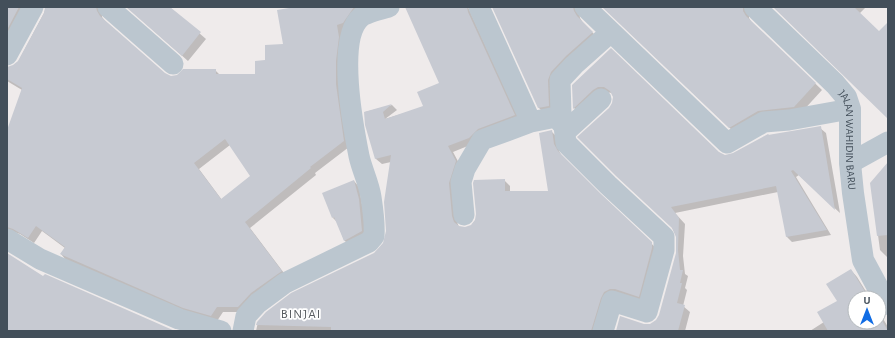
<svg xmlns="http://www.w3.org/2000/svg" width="895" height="338" viewBox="0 0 895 338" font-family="'Alegreya Sans',sans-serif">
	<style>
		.shadow { fill: #0003; fill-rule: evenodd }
		.building { fill: #c7cad2; fill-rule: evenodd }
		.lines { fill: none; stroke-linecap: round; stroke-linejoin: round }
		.minor { stroke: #bbc6cf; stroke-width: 21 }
		.tertiary { stroke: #bbc6cf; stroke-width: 22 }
		.labels { text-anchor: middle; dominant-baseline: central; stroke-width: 3.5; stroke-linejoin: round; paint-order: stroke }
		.street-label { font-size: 11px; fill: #434f5a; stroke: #fff }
		.quarter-label { font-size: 13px; letter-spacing: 1px; fill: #585c61; stroke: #fff }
	</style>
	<rect width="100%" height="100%" fill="#efebeb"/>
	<!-- shadow -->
	<path class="shadow" d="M 7,7 L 28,7 L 7,46 Z
		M 46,7 L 103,7 L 102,11 L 102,17 L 105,21 L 165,74 L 171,77 L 215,70 L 220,75 L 256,75 L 266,61 L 284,45 L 301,7 L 372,7 L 357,16 L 349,147 L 315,173 L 316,175 L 250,228 L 287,277 L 244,312 L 223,312 L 217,321 L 190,313 L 66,260 L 61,254 L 65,248 L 42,231 L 34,243 L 20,234 L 14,232 L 7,234 L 7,133 L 22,90 L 7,81 L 7,68 L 13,66 L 18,62 L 44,13 ZM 230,145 L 251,176 L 222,200 L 199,169 Z
		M 127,7 L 169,7 L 206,39 L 188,61 Z
		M 420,7 L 468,7 L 520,121 L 475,143 L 453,152 L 461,167 L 457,222 L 459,227 L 465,228 L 471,226 L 504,180 L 510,186 L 510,192 L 549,192 L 551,131 L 557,137 L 559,151 L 563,158 L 657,249 L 644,302 L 622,295 L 597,331 L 256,331 L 258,322 L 375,254 L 384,244 L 387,231 L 391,162 L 382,164 L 376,159 L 366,125 L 365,112 L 392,105 L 397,110 L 385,119 L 424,107 L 441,84 Z
		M 493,7 L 582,7 L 579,11 L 580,18 L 583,23 L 599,39 L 572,62 L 555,113 L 545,114 L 539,108 Z
		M 603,7 L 751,7 L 749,11 L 749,18 L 752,23 L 822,90 L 801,113 L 736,134 Z
		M 774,7 L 866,7 L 859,14 L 879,32 L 888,23 L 888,118 Z
		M 611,50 L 718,152 L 725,156 L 733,154 L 768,135 L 770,136 L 820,128 L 826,133 L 840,213 L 799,175 L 796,177 L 831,235 L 792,242 L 787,237 L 778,192 L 675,213 L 685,224 L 683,256 L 685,274 L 688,276 L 685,288 L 687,290 L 683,306 L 690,312 L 685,331 L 617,331 L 644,325 L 650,325 L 656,321 L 660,316 L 677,253 L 677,237 L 610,108 L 614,102 L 614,96 L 612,93 L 605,92 L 579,113 L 574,108 L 573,85 Z
		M 888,164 L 888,258 L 880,250 L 871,183 Z
		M 354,181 L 359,187 L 367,233 L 350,246 L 344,240 L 337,222 L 333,218 Z
		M 851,270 L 857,277 L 870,298 L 855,298 L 855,322 L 879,322 L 879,312 L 888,327 L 888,331 L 810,331 L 824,322 L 838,302 Z"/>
	<!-- building -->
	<path class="building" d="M 7,7 L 19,7 L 7,30 Z
		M 45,7 L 96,7 L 97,11 L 100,16 L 165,73 L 171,76 L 177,75 L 183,69 L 216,69 L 216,74 L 255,74 L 255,61 L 265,60 L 265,45 L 283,44 L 277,10 L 295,7 L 354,7 L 343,23 L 337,25 L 339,37 L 336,61 L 336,84 L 344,141 L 310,167 L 311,168 L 245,222 L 282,271 L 251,293 L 238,307 L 217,307 L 211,316 L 183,308 L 60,254 L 65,247 L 36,226 L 28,238 L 13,229 L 7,227 L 7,130 L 22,88 L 7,79 L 7,67 L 13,65 L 18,61 L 44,13 ZM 225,139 L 250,176 L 221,199 L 194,163 Z
		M 126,7 L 170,7 L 201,32 L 182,56 Z
		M 405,7 L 467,7 L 468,12 L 515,115 L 478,129 L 469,138 L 448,146 L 456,161 L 449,183 L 452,216 L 454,222 L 459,226 L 465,227 L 471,225 L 475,220 L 476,214 L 473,183 L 474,180 L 505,179 L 505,191 L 548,191 L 539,133 L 552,130 L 554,144 L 558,151 L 600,193 L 652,242 L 652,248 L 639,297 L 615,289 L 610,289 L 604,292 L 601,298 L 591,331 L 331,331 L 331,327 L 256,325 L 257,322 L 266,312 L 291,293 L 374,253 L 383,243 L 386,231 L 384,202 L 391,155 L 375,159 L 365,125 L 364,112 L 392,104 L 383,112 L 385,119 L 423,106 L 417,92 L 439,83 Z
		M 492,7 L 573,7 L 574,11 L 577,16 L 593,32 L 566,56 L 551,72 L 548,80 L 549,106 L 538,108 Z
		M 602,7 L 743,7 L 743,11 L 746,16 L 816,83 L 794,107 L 758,111 L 729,128 Z
		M 773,7 L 854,7 L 879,31 L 888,22 L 888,119 Z
		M 611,48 L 719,152 L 725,155 L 733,153 L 768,134 L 769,134 L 768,135 L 821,126 L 835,210 L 793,170 L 791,171 L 827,230 L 786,237 L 776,186 L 671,207 L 679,218 L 678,250 L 680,270 L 683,270 L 680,283 L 682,283 L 677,303 L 685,305 L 678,331 L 616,331 L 620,316 L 644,324 L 650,324 L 656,320 L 659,315 L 676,253 L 676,237 L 672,228 L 616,176 L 577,137 L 609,108 L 612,103 L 613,97 L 610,91 L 604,87 L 598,87 L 593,90 L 573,109 L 572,85 Z
		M 888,162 L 888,235 L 877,236 L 870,183 Z
		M 354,180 L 359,199 L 362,231 L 344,241 L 334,217 L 332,218 L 322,193 Z
		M 7,253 L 43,276 L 45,274 L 175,331 L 7,331 Z
		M 851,269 L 869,298 L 855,298 L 855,322 L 879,322 L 879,315 L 888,331 L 828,331 L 817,312 L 837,301 L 826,284 Z"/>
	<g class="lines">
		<!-- minor -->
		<path class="minor" d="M 108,7 L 173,64
			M 585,7 L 727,143 L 764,122 L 789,120 L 850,109
			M 7,55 L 33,7
			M 556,117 L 561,114 L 560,80 L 574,65 L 611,32
			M 531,122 L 556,117 L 564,126 L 566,143 L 608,185 L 664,237 L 664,250 L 647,312 L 612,301 L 603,331
			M 565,132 L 601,99
			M 850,163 L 888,142
			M 464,215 L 461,182 L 465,169 L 482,140 L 531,122 L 479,7
			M 7,239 L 40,259 L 179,319 L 221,331
			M 243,331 L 246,316 L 258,303 L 285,283 L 369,242 L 374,236 C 375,223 373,210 371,197 C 369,183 362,170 359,156 C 353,126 336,38 361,17 C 366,13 382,9 389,7"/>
		<!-- tertiary -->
		<path class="tertiary" id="s1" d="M 755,7 L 835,84 L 846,97 L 850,109 L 850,163 L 853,193 L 863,260 L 883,297 L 888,304"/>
	</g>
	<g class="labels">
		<!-- street labels -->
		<g class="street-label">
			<text stroke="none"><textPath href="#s1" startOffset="171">JALAN WAHIDIN BARU</textPath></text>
		</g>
		<!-- quarter labels -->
		<g class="quarter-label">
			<text x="301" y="314">BINJAI</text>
		</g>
	</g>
	<!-- border -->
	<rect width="895" height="338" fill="none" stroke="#434f5a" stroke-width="16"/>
	<!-- north arrow -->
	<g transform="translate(867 310)"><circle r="19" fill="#ffffff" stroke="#b4b9bd"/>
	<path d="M0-3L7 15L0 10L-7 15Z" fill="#106ce4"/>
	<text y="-6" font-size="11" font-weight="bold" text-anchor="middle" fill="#434f5a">U</text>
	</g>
</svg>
